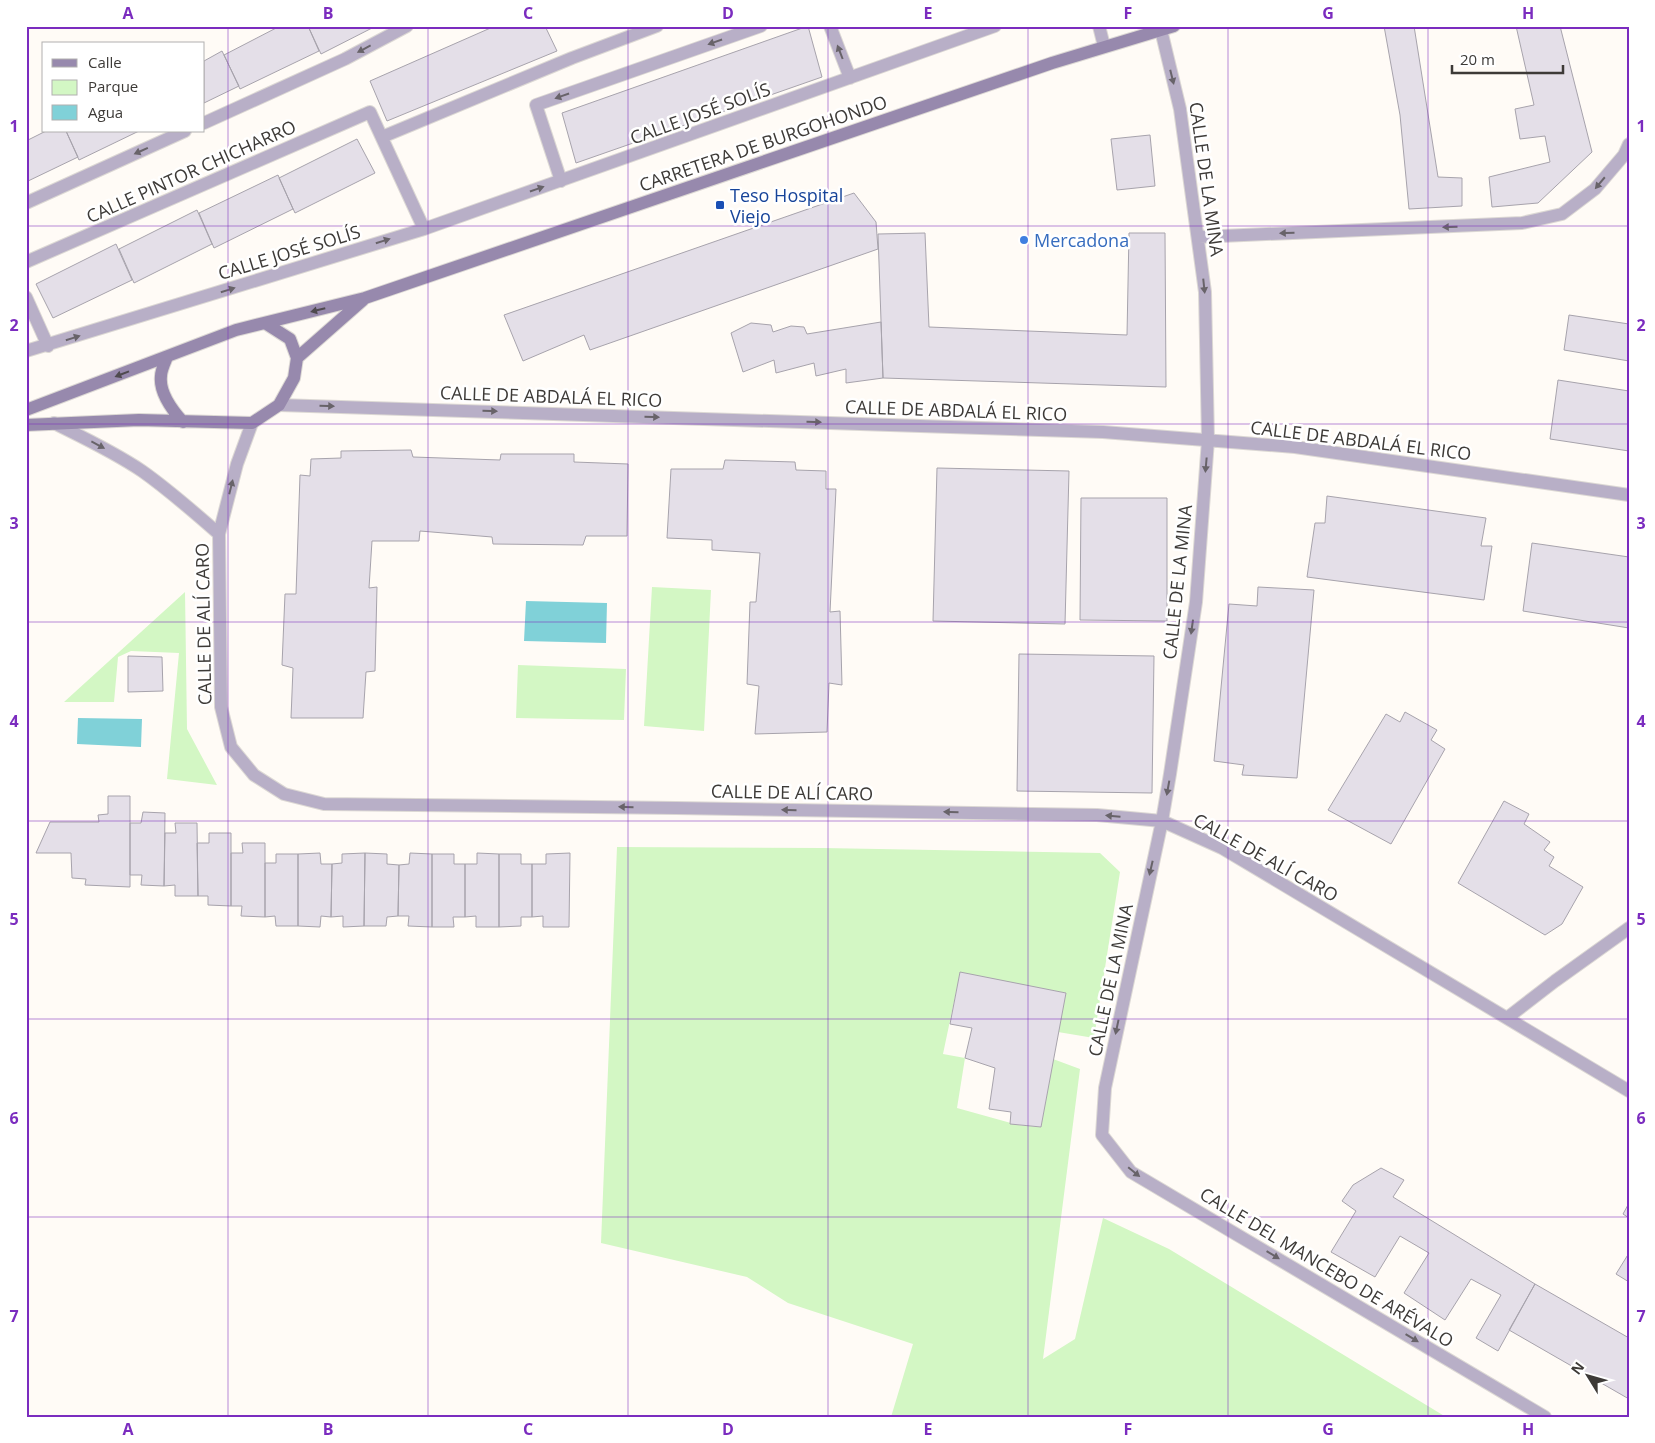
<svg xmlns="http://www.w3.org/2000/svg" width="1655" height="1443" viewBox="0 0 1655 1443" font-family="'Open Sans',sans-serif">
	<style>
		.green { fill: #d3f7c4 }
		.water { fill: #80d1d8 }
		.building { fill: #e4dfe8; stroke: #a7a3ac }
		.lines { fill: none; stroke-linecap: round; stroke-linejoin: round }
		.minor-casing { stroke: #dcd8d4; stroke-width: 14 }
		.secondary-casing { stroke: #dcd8d4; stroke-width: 14 }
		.minor { stroke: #b8afc7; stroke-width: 12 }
		.secondary { stroke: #9789ad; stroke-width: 12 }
		.oneway { fill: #686369 }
		.oneway2 { fill: #4f4a4f }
		.grid { fill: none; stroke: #7b2cbf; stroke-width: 1; stroke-opacity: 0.55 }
		.transit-dot { fill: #1a4fb4; stroke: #fff; stroke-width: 2 }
		.shop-dot { fill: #3f7fe0; stroke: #fff; stroke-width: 2 }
		.labels { text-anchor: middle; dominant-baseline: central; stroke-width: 5; stroke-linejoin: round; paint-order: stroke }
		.street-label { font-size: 18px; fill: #3d3a37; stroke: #fff }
		.transit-label { font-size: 18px; fill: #164399; stroke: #fff; text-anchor: start }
		.shop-label { font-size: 18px; fill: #366cbe; stroke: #fff; text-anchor: start }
		.neatline { fill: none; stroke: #7b2cbf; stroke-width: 2 }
		.grid-label { font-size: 16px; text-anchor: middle; font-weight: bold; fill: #7b2cbf }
	</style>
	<rect width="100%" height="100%" fill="#fffbf6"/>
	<!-- green -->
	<path class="green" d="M 652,587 L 711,590 L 704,731 L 644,726 Z
		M 185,592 L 187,729 L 217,785 L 167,779 L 179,653 L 131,651 L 118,657 L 114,702 L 64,702 Z
		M 518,665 L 626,669 L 624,720 L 516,718 Z
		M 617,847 L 823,848 L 1100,853 L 1120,872 L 1094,1038 L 1058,1032 L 1066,993 L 960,973 L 943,1054 L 965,1058 L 957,1108 L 1018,1125 L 1041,1127 L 1053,1059 L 1080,1069 L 1043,1359 L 1075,1339 L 1103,1218 L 1169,1249 L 1446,1417 L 891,1417 L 913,1344 L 788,1303 L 747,1277 L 601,1243 Z"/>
	<!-- water -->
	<path class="water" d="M 526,601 L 607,603 L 606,643 L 524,641 Z
		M 78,718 L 142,719 L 141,747 L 77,744 Z"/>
	<!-- building -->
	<path class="building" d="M 280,26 L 308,26 L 319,51 L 240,89 L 224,55 Z
		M 308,26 L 376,26 L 321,54 Z
		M 495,26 L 545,26 L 557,51 L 387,121 L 370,81 Z
		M 808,26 L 822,77 L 576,163 L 562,113 Z
		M 1384,26 L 1414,26 L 1438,177 L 1462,178 L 1462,206 L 1409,209 L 1400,115 Z
		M 1516,26 L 1560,26 L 1592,152 L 1538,203 L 1492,207 L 1489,177 L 1550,162 L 1545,136 L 1520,139 L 1515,109 L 1534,105 Z
		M 222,51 L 239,86 L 204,103 L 204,61 Z
		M 46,131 L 66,131 L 78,157 L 26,182 L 26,141 Z
		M 66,131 L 139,131 L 79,160 Z
		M 1150,135 L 1155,186 L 1117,190 L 1111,139 Z
		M 357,139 L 375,173 L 295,213 L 279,178 Z
		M 278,175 L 293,209 L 214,248 L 199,213 Z
		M 854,193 L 876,222 L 878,249 L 590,350 L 584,335 L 523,361 L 504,315 Z
		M 197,210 L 212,244 L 134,283 L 119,249 Z
		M 925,233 L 929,327 L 1127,335 L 1129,233 L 1165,233 L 1166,387 L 883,378 L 878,234 Z
		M 116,244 L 132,280 L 53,318 L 36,284 Z
		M 1569,315 L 1629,324 L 1629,361 L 1564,350 Z
		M 881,322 L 883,378 L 846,383 L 846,369 L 816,376 L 814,363 L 776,373 L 774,360 L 743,372 L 731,333 L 751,323 L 771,325 L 773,332 L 791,326 L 804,327 L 807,334 Z
		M 1558,380 L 1629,391 L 1629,451 L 1550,439 Z
		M 411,450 L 413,457 L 500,460 L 501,454 L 574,454 L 574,462 L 628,464 L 627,536 L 586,536 L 583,545 L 493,544 L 492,537 L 420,531 L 419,541 L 372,541 L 369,588 L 377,587 L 375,671 L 366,672 L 363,718 L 291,718 L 293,668 L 282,665 L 285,594 L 296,594 L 300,475 L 310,476 L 311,459 L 341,458 L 341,451 Z
		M 725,460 L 795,462 L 796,470 L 826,471 L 826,489 L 836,489 L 830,612 L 840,611 L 842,685 L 829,683 L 827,732 L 755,734 L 759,686 L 747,684 L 750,602 L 756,602 L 760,553 L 712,550 L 712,540 L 667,538 L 671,469 L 723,469 Z
		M 937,468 L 1069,471 L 1065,624 L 933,621 Z
		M 1327,496 L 1486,518 L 1481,546 L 1492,546 L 1484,600 L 1307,577 L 1315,523 L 1325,523 Z
		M 1081,498 L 1167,498 L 1167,621 L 1080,620 Z
		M 1532,543 L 1629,557 L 1629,628 L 1523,611 Z
		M 1258,587 L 1314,590 L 1297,778 L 1242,775 L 1244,765 L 1214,761 L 1229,604 L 1257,606 Z
		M 1019,654 L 1154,656 L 1152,793 L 1017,791 Z
		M 128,656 L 162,657 L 163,691 L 128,692 Z
		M 1405,712 L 1437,730 L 1431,740 L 1445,749 L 1391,844 L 1328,810 L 1386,714 L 1400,722 Z
		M 108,796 L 130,796 L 130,887 L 85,885 L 86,879 L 72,878 L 71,853 L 36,853 L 50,822 L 99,822 L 98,815 L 108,814 Z
		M 1504,801 L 1529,814 L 1524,824 L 1550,842 L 1544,850 L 1554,857 L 1549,866 L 1583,887 L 1562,924 L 1545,935 L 1458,883 Z
		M 143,812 L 165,813 L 164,886 L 141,885 L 142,875 L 130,875 L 130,823 L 141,823 Z
		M 175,823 L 197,823 L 198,896 L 175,896 L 175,885 L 164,886 L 165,833 L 176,833 Z
		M 209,833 L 231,833 L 231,906 L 208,905 L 208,896 L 198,896 L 197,843 L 209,843 Z
		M 242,843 L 265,843 L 265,917 L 241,916 L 242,906 L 231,906 L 231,853 L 243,853 Z
		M 320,853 L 321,864 L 332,864 L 331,917 L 321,916 L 320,927 L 298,926 L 298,854 Z
		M 365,853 L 364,926 L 343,927 L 343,916 L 331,917 L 332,864 L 342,863 L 342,854 Z
		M 365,853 L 387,854 L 387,864 L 399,865 L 398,916 L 387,917 L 386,926 L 364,926 Z
		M 410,853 L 432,854 L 432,927 L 408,926 L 409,916 L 398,916 L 399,865 L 409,864 Z
		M 477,853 L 499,854 L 499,927 L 476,927 L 476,916 L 465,917 L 465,864 L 477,864 Z
		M 570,853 L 569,927 L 543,927 L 543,916 L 532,917 L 532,864 L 546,864 L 546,854 Z
		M 276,854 L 298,854 L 298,926 L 276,926 L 275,916 L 265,917 L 265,863 L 276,863 Z
		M 432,854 L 454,854 L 454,864 L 465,864 L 465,917 L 453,917 L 454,927 L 432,927 Z
		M 499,854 L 521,854 L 521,864 L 532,864 L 532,917 L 521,917 L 521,926 L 499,927 Z
		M 960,972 L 1066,993 L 1041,1127 L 1010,1124 L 1011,1112 L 989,1109 L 995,1068 L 965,1058 L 972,1028 L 950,1024 Z
		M 1381,1168 L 1404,1180 L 1393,1197 L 1535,1284 L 1498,1351 L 1476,1338 L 1501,1295 L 1471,1279 L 1445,1320 L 1404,1293 L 1429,1253 L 1400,1236 L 1375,1277 L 1331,1252 L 1356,1211 L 1342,1201 L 1353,1185 Z
		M 1629,1203 L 1629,1218 L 1623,1214 Z
		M 1629,1253 L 1629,1282 L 1616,1274 Z
		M 1535,1284 L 1629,1338 L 1629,1399 L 1509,1330 Z"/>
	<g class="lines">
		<defs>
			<path id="minor" d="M 830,26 L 850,78
				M 1099,26 L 1104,46
				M 1161,30 L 1180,109 L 1205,292 L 1208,440 L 1196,602 L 1170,774 L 1162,821 L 1105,1088 L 1102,1135 L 1131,1172 L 1545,1417
				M 204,123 L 345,59 L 407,26
				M 382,137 L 572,58 L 657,26
				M 561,181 L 536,105 L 761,26
				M 26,203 L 185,131
				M 1199,237 L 1522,223 L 1562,214 L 1595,189 L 1624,155 L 1629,144
				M 26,262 L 370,112 L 424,229
				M 26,297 L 48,346
				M 26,351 L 424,229 L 995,26
				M 279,405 L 1103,432 L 1295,447 L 1629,495
				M 54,423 C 84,438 114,452 142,471 C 169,490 194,512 219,534
				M 252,423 L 237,464 L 219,534 L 221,707 L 231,747 L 254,775 L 284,794 L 324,804 L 676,808 L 1097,815 L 1162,821 L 1222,848 L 1629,1091
				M 1507,1018 L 1555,981 L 1629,928"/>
			<path id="secondary" d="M 167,357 C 165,362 161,370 161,376 C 159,393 173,411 183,422
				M 297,358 L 363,300
				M 26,410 L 236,330 L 365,298 L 1052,63 L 1174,26
				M 26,425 L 139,420 L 252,423 L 279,405 L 294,378 L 297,358 L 290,339 L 265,323"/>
		</defs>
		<!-- minor casing -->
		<use href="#minor" class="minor-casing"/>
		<!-- secondary casing -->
		<use href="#secondary" class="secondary-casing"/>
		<!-- minor -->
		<use href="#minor" class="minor"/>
		<!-- secondary -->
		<use href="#secondary" class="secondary"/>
	</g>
	<!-- one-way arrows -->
	<defs><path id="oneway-solid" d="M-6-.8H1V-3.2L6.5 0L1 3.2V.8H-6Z" transform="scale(1.25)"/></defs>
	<g class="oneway">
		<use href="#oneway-solid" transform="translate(715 42) rotate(161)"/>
		<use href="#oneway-solid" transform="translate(364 49) rotate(152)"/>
		<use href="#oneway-solid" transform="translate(840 52) rotate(-111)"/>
		<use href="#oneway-solid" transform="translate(1172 77) rotate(76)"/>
		<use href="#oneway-solid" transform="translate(562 96) rotate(161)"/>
		<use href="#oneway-solid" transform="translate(141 151) rotate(156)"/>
		<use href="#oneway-solid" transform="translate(1600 183) rotate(130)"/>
		<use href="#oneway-solid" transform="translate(537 189) rotate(-19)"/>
		<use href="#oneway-solid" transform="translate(1450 227) rotate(178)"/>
		<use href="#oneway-solid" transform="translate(1287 233) rotate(178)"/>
		<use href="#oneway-solid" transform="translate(383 241) rotate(-17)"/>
		<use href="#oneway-solid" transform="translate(1204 286) rotate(84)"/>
		<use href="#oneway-solid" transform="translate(228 290) rotate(-17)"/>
		<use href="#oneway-solid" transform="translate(73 338) rotate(-17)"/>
		<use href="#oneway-solid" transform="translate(327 406) rotate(2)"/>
		<use href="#oneway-solid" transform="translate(490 411) rotate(2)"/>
		<use href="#oneway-solid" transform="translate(652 417) rotate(2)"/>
		<use href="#oneway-solid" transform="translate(814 422) rotate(2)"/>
		<use href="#oneway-solid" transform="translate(98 445) rotate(28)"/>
		<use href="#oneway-solid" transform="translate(1206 465) rotate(95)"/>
		<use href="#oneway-solid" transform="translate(231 487) rotate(-76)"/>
		<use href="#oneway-solid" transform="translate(1192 627) rotate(98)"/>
		<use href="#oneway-solid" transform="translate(1168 788) rotate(100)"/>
		<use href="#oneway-solid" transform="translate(626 807) rotate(-179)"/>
		<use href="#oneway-solid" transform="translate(789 810) rotate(-179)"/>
		<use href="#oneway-solid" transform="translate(951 812) rotate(-179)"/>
		<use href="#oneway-solid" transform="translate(1113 816) rotate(-175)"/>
		<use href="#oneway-solid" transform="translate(1151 868) rotate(103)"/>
		<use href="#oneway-solid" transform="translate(1117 1027) rotate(102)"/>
		<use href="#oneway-solid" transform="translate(1134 1172) rotate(39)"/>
		<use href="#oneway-solid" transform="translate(1273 1255) rotate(31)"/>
		<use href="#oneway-solid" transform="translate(1412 1338) rotate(31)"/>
	</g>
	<g class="oneway2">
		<use href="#oneway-solid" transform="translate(318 310) rotate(166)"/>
		<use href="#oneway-solid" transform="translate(122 374) rotate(159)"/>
	</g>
	<!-- grid -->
	<path class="grid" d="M 228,26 L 228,1417M 428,26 L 428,1417M 628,26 L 628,1417M 828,26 L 828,1417M 1028,26 L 1028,1417M 1228,26 L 1228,1417M 1428,26 L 1428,1417M 26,226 L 1629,226M 26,424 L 1629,424M 26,622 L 1629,622M 26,821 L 1629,821M 26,1019 L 1629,1019M 26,1217 L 1629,1217"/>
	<!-- markers -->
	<rect class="transit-dot" x="715" y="200" width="10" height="10" rx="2.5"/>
	<circle class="shop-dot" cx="1024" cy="240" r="5"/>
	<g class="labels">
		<!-- street labels -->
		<g class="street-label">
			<text transform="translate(700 113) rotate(-20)">CALLE JOSÉ SOLÍS</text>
			<text transform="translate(763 143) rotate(-19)">CARRETERA DE BURGOHONDO</text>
			<text transform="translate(191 171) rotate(-24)">CALLE PINTOR CHICHARRO</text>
			<text transform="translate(1207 179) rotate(82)">CALLE DE LA MINA</text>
			<text transform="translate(289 252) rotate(-17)">CALLE JOSÉ SOLÍS</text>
			<text transform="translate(551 396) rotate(2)">CALLE DE ABDALÁ EL RICO</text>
			<text transform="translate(956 410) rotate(2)">CALLE DE ABDALÁ EL RICO</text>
			<text transform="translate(1361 440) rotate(7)">CALLE DE ABDALÁ EL RICO</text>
			<text transform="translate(1177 582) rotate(-84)">CALLE DE LA MINA</text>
			<text transform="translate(203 624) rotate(-91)">CALLE DE ALÍ CARO</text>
			<text transform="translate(792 792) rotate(1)">CALLE DE ALÍ CARO</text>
			<text transform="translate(1266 857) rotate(29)">CALLE DE ALÍ CARO</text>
			<text transform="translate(1110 980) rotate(-78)">CALLE DE LA MINA</text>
			<text transform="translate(1327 1267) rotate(31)">CALLE DEL MANCEBO DE ARÉVALO</text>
		</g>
		<!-- transit labels -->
		<g class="transit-label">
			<text x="730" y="195">Teso Hospital<tspan x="730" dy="21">Viejo</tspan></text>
		</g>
		<!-- shop labels -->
		<g class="shop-label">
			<text x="1034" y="240">Mercadona</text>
		</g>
	</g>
	<!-- border -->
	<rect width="1655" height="1443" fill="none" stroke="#ffffff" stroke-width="55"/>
	<!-- legend -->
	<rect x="42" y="42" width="162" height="90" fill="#ffffff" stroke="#b1b0af"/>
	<rect x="52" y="59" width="25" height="8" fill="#9789ad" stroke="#b1b0af"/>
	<text x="88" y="68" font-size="15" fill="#3d3a37">Calle</text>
	<rect x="52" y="80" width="25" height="15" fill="#d3f7c4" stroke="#b1b0af"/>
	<text x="88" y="92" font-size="15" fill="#3d3a37">Parque</text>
	<rect x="52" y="105" width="25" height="15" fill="#80d1d8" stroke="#b1b0af"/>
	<text x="88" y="118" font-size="15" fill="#3d3a37">Agua</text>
	<!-- north arrow -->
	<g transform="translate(1588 1376) rotate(307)" stroke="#ffffff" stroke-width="4" paint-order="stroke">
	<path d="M0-4L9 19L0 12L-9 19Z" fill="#3d3a37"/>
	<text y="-8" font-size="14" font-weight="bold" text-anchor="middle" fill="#3d3a37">N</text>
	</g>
	<!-- scale -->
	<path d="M1452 65v8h111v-8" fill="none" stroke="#3d3a37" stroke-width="2.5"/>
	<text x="1460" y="65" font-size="15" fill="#3d3a37" stroke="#ffffff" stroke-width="4" paint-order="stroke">20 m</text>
	<rect x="28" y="28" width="1600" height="1388" class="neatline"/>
	<g class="grid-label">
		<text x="128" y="19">A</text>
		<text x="328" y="19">B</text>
		<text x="528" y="19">C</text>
		<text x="728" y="19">D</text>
		<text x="928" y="19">E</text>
		<text x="1128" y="19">F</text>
		<text x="1328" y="19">G</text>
		<text x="1528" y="19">H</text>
		<text x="14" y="132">1</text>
		<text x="1641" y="132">1</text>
		<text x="14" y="331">2</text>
		<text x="1641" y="331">2</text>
		<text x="14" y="529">3</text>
		<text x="1641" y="529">3</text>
		<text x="14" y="727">4</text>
		<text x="1641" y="727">4</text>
		<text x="14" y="925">5</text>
		<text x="1641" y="925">5</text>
		<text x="14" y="1124">6</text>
		<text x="1641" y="1124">6</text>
		<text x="14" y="1322">7</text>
		<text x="1641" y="1322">7</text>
		<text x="128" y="1435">A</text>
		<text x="328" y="1435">B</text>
		<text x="528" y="1435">C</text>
		<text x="728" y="1435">D</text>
		<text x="928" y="1435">E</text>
		<text x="1128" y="1435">F</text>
		<text x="1328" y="1435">G</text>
		<text x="1528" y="1435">H</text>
	</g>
</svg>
